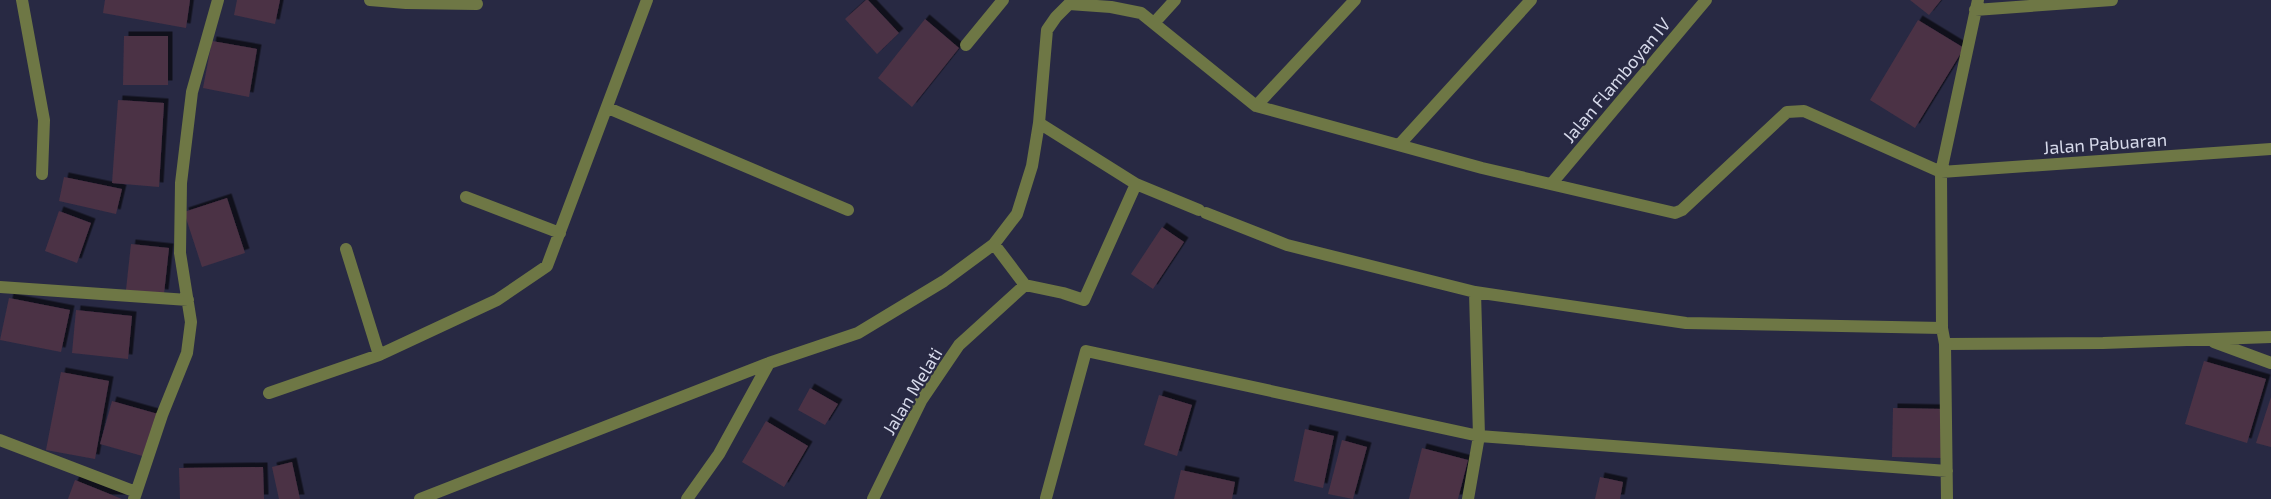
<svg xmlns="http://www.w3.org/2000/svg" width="2271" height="499" viewBox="0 0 2271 499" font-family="'Exo 2',sans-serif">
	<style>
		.building { fill: #4b3245; filter: url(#shadow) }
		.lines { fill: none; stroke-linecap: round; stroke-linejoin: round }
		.minor { stroke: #6e7745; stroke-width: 12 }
		.labels { text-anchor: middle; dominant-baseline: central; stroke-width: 4.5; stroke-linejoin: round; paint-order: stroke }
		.street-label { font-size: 18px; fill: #d6d9ea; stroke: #282943 }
	</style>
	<defs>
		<filter id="shadow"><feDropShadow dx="4.5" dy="-4.5" stdDeviation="0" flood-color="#0009"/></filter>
	</defs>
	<rect width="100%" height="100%" fill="#282943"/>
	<!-- building -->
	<path class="building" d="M 105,0 L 190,0 L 186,28 L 103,13 Z
		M 237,0 L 280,0 L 275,24 L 234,15 Z
		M 866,0 L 868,0 L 899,33 L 877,54 L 845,19 Z
		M 1910,0 L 1941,0 L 1929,15 Z
		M 925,19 L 959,48 L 912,107 L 878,78 Z
		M 1918,20 L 1964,48 L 1915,128 L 1870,100 Z
		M 124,36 L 168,36 L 168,85 L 123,85 Z
		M 212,41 L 257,49 L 249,97 L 203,88 Z
		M 118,100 L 164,103 L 159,187 L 112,183 Z
		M 64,177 L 122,189 L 116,214 L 59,201 Z
		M 227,198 L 245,253 L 202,267 L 184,212 Z
		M 59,211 L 91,223 L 77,263 L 45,251 Z
		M 1162,227 L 1184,242 L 1153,289 L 1131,274 Z
		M 131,244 L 169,248 L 164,294 L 126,290 Z
		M 9,298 L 70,310 L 61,352 L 0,340 Z
		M 76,310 L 132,316 L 128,359 L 72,353 Z
		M 2204,361 L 2266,379 L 2247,443 L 2185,424 Z
		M 61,372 L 109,381 L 95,459 L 46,450 Z
		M 810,388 L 838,404 L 825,425 L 798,410 Z
		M 1159,395 L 1192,405 L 1177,456 L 1144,445 Z
		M 2271,397 L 2271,447 L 2256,443 Z
		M 112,401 L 158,414 L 146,457 L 100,444 Z
		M 1893,408 L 1944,409 L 1943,458 L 1892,457 Z
		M 766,421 L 808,446 L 784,487 L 742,462 Z
		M 1305,429 L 1334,436 L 1323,488 L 1294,481 Z
		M 1342,440 L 1367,447 L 1353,499 L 1328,494 Z
		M 1422,448 L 1468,460 L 1458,499 L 1409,499 Z
		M 292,462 L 300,499 L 279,499 L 272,467 Z
		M 263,467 L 264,499 L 180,499 L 179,468 Z
		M 1181,470 L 1235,482 L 1232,499 L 1174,499 Z
		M 1600,477 L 1623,482 L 1620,499 L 1595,499 Z
		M 75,480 L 122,499 L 68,499 Z"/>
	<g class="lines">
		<!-- minor -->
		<path class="minor" d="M 22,0 L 44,120 L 42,174
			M 370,0 L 406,3 L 477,4
			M 1975,10 L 2112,0
			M 1155,22 L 1175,0
			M 966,45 L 1003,0
			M 1256,106 L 1355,0
			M 608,108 L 848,210
			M 1039,123 L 1136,184 L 1199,210
			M 1399,145 L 1531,0
			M 1552,183 L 1706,0
			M 466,197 L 560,233
			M 1206,213 L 1287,245 L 1475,292 L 1686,323 L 1942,328
			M 346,249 L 379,355
			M 1025,285 L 1063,293 L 1084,300 L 1136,184
			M 0,287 L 188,300
			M 2214,342 L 2271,363
			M 1945,344 L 2103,343 L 2271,337
			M 269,393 L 379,355 L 497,300 L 547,266 L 647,0
			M 0,440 L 136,492
			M 1046,498 L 1086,351 L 1479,436 L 1947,471
			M 134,499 L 162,415 L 187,353 L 191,322 L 180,253 L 181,183 L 192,92 L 218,0
			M 420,499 L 769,363 L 858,333 L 944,281 L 994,244 L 1017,214 L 1032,166 L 1039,123 L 1047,30 L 1056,17 L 1069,4 L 1111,7 L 1141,13 L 1256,106 L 1482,168 L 1675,213 L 1682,210 L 1787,112 L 1804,111 L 1941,172 L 2271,149
			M 687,499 L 719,454 L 769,363
			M 873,499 L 921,401 L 959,345 L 1025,285 L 994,244
			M 1468,499 L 1479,436 L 1475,292
			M 1947,499 L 1945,344 L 1942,328 L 1941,172 L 1978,0"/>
	</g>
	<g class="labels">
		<!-- street labels -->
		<g class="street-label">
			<text transform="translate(1616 80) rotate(-50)">Jalan Flamboyan IV</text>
			<text transform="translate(2105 143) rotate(-4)">Jalan Pabuaran</text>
			<text transform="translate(912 391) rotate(-59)">Jalan Melati</text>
		</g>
	</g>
</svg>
